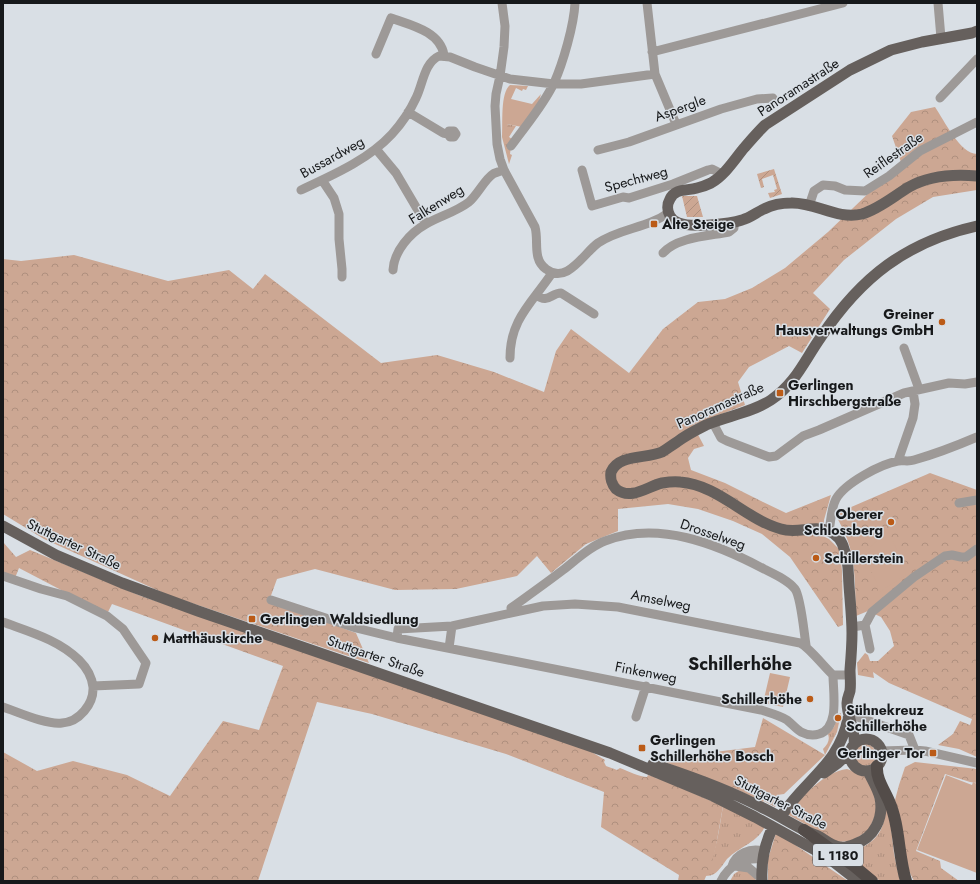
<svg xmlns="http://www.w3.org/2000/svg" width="980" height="884" viewBox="0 0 980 884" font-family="Jost,sans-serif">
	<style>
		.grass { fill: url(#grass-tufts) }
		.forest { fill: url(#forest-crowns) }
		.park { fill: #cca793 }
		.garden { fill: url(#garden-furrows) }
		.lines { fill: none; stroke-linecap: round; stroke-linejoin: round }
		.minor { stroke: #9d9997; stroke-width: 9 }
		.major { stroke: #66605d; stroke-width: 11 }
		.highway { stroke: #534c49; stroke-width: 12 }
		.poi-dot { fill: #bb5b17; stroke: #d9dfe5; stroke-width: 1.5 }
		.labels { text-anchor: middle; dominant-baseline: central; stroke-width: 3; stroke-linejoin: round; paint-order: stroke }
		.shield { fill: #d9dfe5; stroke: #515458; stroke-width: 1 }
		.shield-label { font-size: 13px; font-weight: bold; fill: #17191b }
		.street-label { font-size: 14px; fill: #17191b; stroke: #d9dfe5 }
		.poi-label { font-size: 14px; font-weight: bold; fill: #17191b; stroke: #d9dfe5; text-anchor: start }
		.district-label { font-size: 18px; font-weight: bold; fill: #17191b; stroke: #d9dfe5 }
	</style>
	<defs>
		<pattern id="grass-tufts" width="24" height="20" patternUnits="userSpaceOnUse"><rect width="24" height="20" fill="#cca793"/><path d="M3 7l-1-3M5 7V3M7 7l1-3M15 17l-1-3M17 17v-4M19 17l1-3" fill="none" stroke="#ae8f7e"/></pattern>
		<pattern id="forest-crowns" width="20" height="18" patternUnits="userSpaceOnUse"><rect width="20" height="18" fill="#cca793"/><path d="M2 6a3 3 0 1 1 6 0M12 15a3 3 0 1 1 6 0" fill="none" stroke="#ae8f7e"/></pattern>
		<pattern id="garden-furrows" width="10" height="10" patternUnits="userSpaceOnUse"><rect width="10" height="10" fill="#cca793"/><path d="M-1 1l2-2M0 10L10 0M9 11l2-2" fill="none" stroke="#ae8f7e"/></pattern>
	</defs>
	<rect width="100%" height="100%" fill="#d9dfe5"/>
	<!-- grass -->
	<path class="grass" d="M 507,124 L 516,126 L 509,137 L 512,139 L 510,154 L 512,155 L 509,164 L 502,137 L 506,137 Z
		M 841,713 L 837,732 L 825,755 L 823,749 C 828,744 830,740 828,734 L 834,727 L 838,714 Z
		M854 755a11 11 0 1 1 22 0a11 11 0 1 1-22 0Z
		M 884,797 L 891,826 L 894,854 L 900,881 L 880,881 L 842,851 L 847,853 C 851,852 855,851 859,849 C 883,838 887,821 884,797 Z
		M 723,806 L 765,827 C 755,844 740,846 727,859 C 723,864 720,870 714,874 C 712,875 709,876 705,876 C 716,854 719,830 723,806 Z
		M 740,870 L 747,870 L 755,878 L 756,881 L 730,881 L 734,874 Z"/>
	<!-- forest -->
	<path class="forest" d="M 935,107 C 944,120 960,154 977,154 L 977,190 L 933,197 L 896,219 L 844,260 L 813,293 L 830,309 L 802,353 L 789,346 L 749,367 L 738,382 L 745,405 L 693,425 L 704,446 L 694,449 L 688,458 L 691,470 L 725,483 L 761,501 L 786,513 L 831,495 L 824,520 L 823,536 L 829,539 L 840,550 L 842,571 L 843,625 L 838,627 L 790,557 L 762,534 L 733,521 L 698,509 L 668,504 L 618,509 L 618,531 L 586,544 L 551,573 L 537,556 L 517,576 L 456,589 L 395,590 L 315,569 L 277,579 L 269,601 L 356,633 L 369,663 L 168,595 L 44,539 L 3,514 L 3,259 L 21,261 L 74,255 L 168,281 L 229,270 L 253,289 L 265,274 L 381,363 L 437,355 L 494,372 L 544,392 L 556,351 L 571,329 L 629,373 L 663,329 L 698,302 L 725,299 L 752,288 L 785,268 L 828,232 L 901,162 L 892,136 L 911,112 Z
		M 930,473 L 977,490 L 977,757 L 959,749 L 938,745 L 953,734 L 960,721 L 970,725 L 972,719 L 889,683 L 873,672 L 874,678 L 858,675 L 857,663 L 865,653 L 868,655 L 870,661 L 878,661 L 894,646 L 890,631 L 881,617 L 868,611 L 856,616 C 855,594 856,570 850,548 C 847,536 841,525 835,514 Z
		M 3,542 L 16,557 L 30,550 L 141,596 L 351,667 L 590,751 L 605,760 L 604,762 L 606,766 L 617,770 L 620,768 C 628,771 640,777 647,777 L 648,775 L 659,778 L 655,778 L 661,779 L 723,806 L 716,846 L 712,862 L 704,881 L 678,881 L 679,875 L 601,827 L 604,792 L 506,754 L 372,714 L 317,702 L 258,881 L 3,881 L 3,752 L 37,771 L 73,761 L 127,775 L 170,796 L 223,721 L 259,730 L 283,666 L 112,604 L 107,614 L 19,568 L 15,578 L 3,573 Z
		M 763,718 L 825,755 L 784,794 L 777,795 L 776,798 L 778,802 L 775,807 L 764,801 L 763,802 L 738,790 L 677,767 L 658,759 L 755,747 Z
		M 915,762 L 977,769 L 977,783 L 970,782 L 945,774 L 916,851 L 940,861 L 941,868 L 959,881 L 914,881 L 909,871 L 895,800 L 899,785 L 905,767 Z
		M 847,769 L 864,775 L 872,783 L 877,811 L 869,830 L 852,841 L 837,842 L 787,814 C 802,797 824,772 847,769 Z
		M 776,833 L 788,840 L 848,881 L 768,881 L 768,859 Z"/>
	<!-- park -->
	<path class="park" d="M 510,85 L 528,86 L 526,90 L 523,89 L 522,91 L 516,88 L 511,99 L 532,104 L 541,94 L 539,101 L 522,127 L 507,124 L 507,128 L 509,132 L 506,138 L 502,137 C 503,124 500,93 510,85 Z
		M 887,529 L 898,552 L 906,575 L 878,593 L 877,583 L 866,560 L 869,549 Z
		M 770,673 L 790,677 L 783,707 L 763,703 Z
		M 946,775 L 972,785 L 973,782 L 977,784 L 977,873 L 917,850 Z"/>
	<!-- garden -->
	<path class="garden" d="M 774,169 L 782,194 L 770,198 L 768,193 L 775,192 L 774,190 L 777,189 L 773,175 L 762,179 L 764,187 L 761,188 L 757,174 Z
		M 682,196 L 697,196 L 703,217 L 687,217 Z"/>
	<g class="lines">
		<!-- minor -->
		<path class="minor" d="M 502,3 L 505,26 L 504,47 L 500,76 L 496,94 L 495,106 L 497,144 L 500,159 L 504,170 L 535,227 C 539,241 532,259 546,269 C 567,285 583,254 598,243 C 620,228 648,228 668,213
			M 647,3 L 655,74 L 676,124
			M 938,3 L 941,38
			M 652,52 L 843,3
			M 376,54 L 391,18 C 410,25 440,31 444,55
			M 940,98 L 977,59
			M 408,112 L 443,133 L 448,134 L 450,137 L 454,137 L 456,134 L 454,131 L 449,131 L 448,134
			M 511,146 C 526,125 543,106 554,83 C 563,63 574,25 575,3
			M 376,149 L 396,173 L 426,224
			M 598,150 L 629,142 L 721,109 L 757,99 L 773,98
			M 582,170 L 592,206 L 623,197 L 629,198 L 673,184 L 708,170 L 712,169 L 722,174
			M 322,180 L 334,198 L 339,214 L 339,239 L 342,269 L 342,277
			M 301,190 C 333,175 368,160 392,134 C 402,123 410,111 416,98 C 423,84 424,63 439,56 L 450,57 L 475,67 L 510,79 L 554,84 L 581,84 L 655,74
			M 809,206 L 814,191 L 823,185 L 835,186 L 845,190 L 865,191 L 889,176 L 920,151 L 977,122
			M 663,253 C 677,237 709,236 729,232 L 734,228 L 734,222
			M 393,270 C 394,251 410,233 426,224 C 440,216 456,212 469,202 C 478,194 485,179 493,174 C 496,172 501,171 504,170
			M 536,295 C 548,304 551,293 561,293 L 594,314
			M 904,348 L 919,389
			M 510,358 C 510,319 532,303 552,273
			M 713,423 L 721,438 L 727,441 L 769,457 L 776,456 L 803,436 L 819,430 L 904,393 L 949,383 L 965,384 L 977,382
			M 898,461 L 913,418 L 915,404 L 913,391
			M 959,503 L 977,500
			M 829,531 C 831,521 831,508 836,499 C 845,483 881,464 898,461 C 903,460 908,462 914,460 C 935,454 956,446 977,437
			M 3,576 L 41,589 L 67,596 L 107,616 L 123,629 L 146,663 L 139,684 L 93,686
			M 271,600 L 356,628 L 397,638 L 761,710 C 770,713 779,715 787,720 C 792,724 796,729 801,732 C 807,735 813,736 819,734 C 840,728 833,692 833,675
			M 512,612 L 511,608 C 529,595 546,583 563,570 C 576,560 589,547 605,541 C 658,520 717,544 764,569 C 774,574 788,580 795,589 C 801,597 804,633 806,645
			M 3,622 C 30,632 59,640 79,660 C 86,667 92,677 93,687 C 94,704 79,722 62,723 C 46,725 18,712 3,707
			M 865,625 L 872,612 L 914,577 L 945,556 L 952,555 L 961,557 L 966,557 L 977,549
			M 852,627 L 865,625 L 870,649
			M 397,638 L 398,629 L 452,626 L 543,606 L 575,604 L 618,607 L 800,643 C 808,646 825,668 833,675 L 850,675
			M 449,648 L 452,626
			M 855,716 L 909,735 L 915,750
			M 636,717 L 646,686
			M 881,751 L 915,750 L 925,751 L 977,763
			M 732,866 C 736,853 750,848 763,851
			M 735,866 L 749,868 L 762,879
			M 721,881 C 729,865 744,857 762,859"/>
		<!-- major -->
		<path class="major" d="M 977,31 L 972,33 L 922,42 L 891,50 L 850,70 L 765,125 C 757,133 751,140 744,148 C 734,160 725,175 711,183 C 707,185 701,187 697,188 C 687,191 675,188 670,199 C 667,204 667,211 670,216 C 672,220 675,222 679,223 C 691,228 730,224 742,220 C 750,218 757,212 764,209 C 772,205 782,203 791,203 C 815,202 837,220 862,214 C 879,209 894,196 909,187 C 930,175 954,174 977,176
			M 3,526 L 56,555 L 122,583 L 198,611 L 610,753 L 713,796 L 755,817 L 826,856 L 858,881
			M850 755a16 16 0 1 1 32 0a16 16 0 1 1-32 0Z
			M 854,744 C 856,730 847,717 847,703 C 847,698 849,695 850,691 C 851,684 850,676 850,670 C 851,658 852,645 852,633 C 852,617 850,601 849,585 C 848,573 849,560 844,549 C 842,541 836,534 829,531 C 813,525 797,534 781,529 C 745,519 719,485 680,482 C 674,481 668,482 662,483 C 648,486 631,501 616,489 C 612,485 610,478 611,472 C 619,454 646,459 662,452 C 667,449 672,445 677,442 C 686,435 696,430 706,425 C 727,416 751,413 771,400 C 796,383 804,361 821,337 C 861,277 906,242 977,226
			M 653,764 C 690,776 727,789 761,807 C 776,814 790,823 804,830 C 809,833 814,834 818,836 C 826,840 831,846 840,847 C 845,848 850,846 855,844 C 874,838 884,818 880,798 C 878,789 872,780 868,771
			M 824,773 L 838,763 L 850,752
			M 784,812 C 808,778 840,762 848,718
			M 762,881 C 761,863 764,847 771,831"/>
		<!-- highway -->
		<path class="highway" d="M 877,766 C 876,779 884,789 889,801 C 900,826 898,855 906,881
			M 804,830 L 854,866 L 872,881"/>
	</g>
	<!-- markers -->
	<g class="poi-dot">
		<rect x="650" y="220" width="8" height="8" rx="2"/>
		<circle cx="942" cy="322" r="4"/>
		<rect x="776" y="389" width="8" height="8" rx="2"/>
		<circle cx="891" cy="522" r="4"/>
		<circle cx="816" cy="558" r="4"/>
		<rect x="248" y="615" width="8" height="8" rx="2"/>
		<circle cx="155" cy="638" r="4"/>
		<circle cx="810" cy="699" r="4"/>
		<circle cx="838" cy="718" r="4"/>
		<rect x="638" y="744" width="8" height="8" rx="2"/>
		<rect x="929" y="749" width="8" height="8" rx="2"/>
	</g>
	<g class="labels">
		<!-- shield labels -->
		<rect class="shield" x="813" y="844" width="50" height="22" rx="3"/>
		<g class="shield-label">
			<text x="838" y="855">L 1180</text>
		</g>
		<!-- street labels -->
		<g class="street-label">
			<text transform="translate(798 87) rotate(-33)">Panoramastraße</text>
			<text transform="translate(680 108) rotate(-20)">Aspergle</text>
			<text transform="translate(893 155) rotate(-35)">Reiflestraße</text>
			<text transform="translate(332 157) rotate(-29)">Bussardweg</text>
			<text transform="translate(636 179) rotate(-15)">Spechtweg</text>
			<text transform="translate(436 204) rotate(-32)">Falkenweg</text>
			<text transform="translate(720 405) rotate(-24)">Panoramastraße</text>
			<text transform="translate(713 534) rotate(19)">Drosselweg</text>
			<text transform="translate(74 544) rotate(25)">Stuttgarter Straße</text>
			<text transform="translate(661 600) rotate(11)">Amselweg</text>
			<text transform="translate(376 656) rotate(19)">Stuttgarter Straße</text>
			<text transform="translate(646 672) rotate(11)">Finkenweg</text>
			<text transform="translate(781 802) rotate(27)">Stuttgarter Straße</text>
		</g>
		<!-- poi labels -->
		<g class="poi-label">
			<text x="662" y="224">Alte Steige</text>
			<text x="934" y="314" text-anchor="end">Greiner<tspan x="934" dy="16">Hausverwaltungs GmbH</tspan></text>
			<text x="788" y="385">Gerlingen<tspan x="788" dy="16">Hirschbergstraße</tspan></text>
			<text x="883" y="514" text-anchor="end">Oberer<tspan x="883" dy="16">Schlossberg</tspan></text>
			<text x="824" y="558">Schillerstein</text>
			<text x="260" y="619">Gerlingen Waldsiedlung</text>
			<text x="163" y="638">Matthäuskirche</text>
			<text x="802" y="699" text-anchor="end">Schillerhöhe</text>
			<text x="846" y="710">Sühnekreuz<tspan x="846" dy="16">Schillerhöhe</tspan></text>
			<text x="650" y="740">Gerlingen<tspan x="650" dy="16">Schillerhöhe Bosch</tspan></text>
			<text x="925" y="753" text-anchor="end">Gerlinger Tor</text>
		</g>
		<!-- district labels -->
		<g class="district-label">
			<text x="740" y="664">Schillerhöhe</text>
		</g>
	</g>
	<!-- border -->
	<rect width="980" height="884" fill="none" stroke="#17191b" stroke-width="8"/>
</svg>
